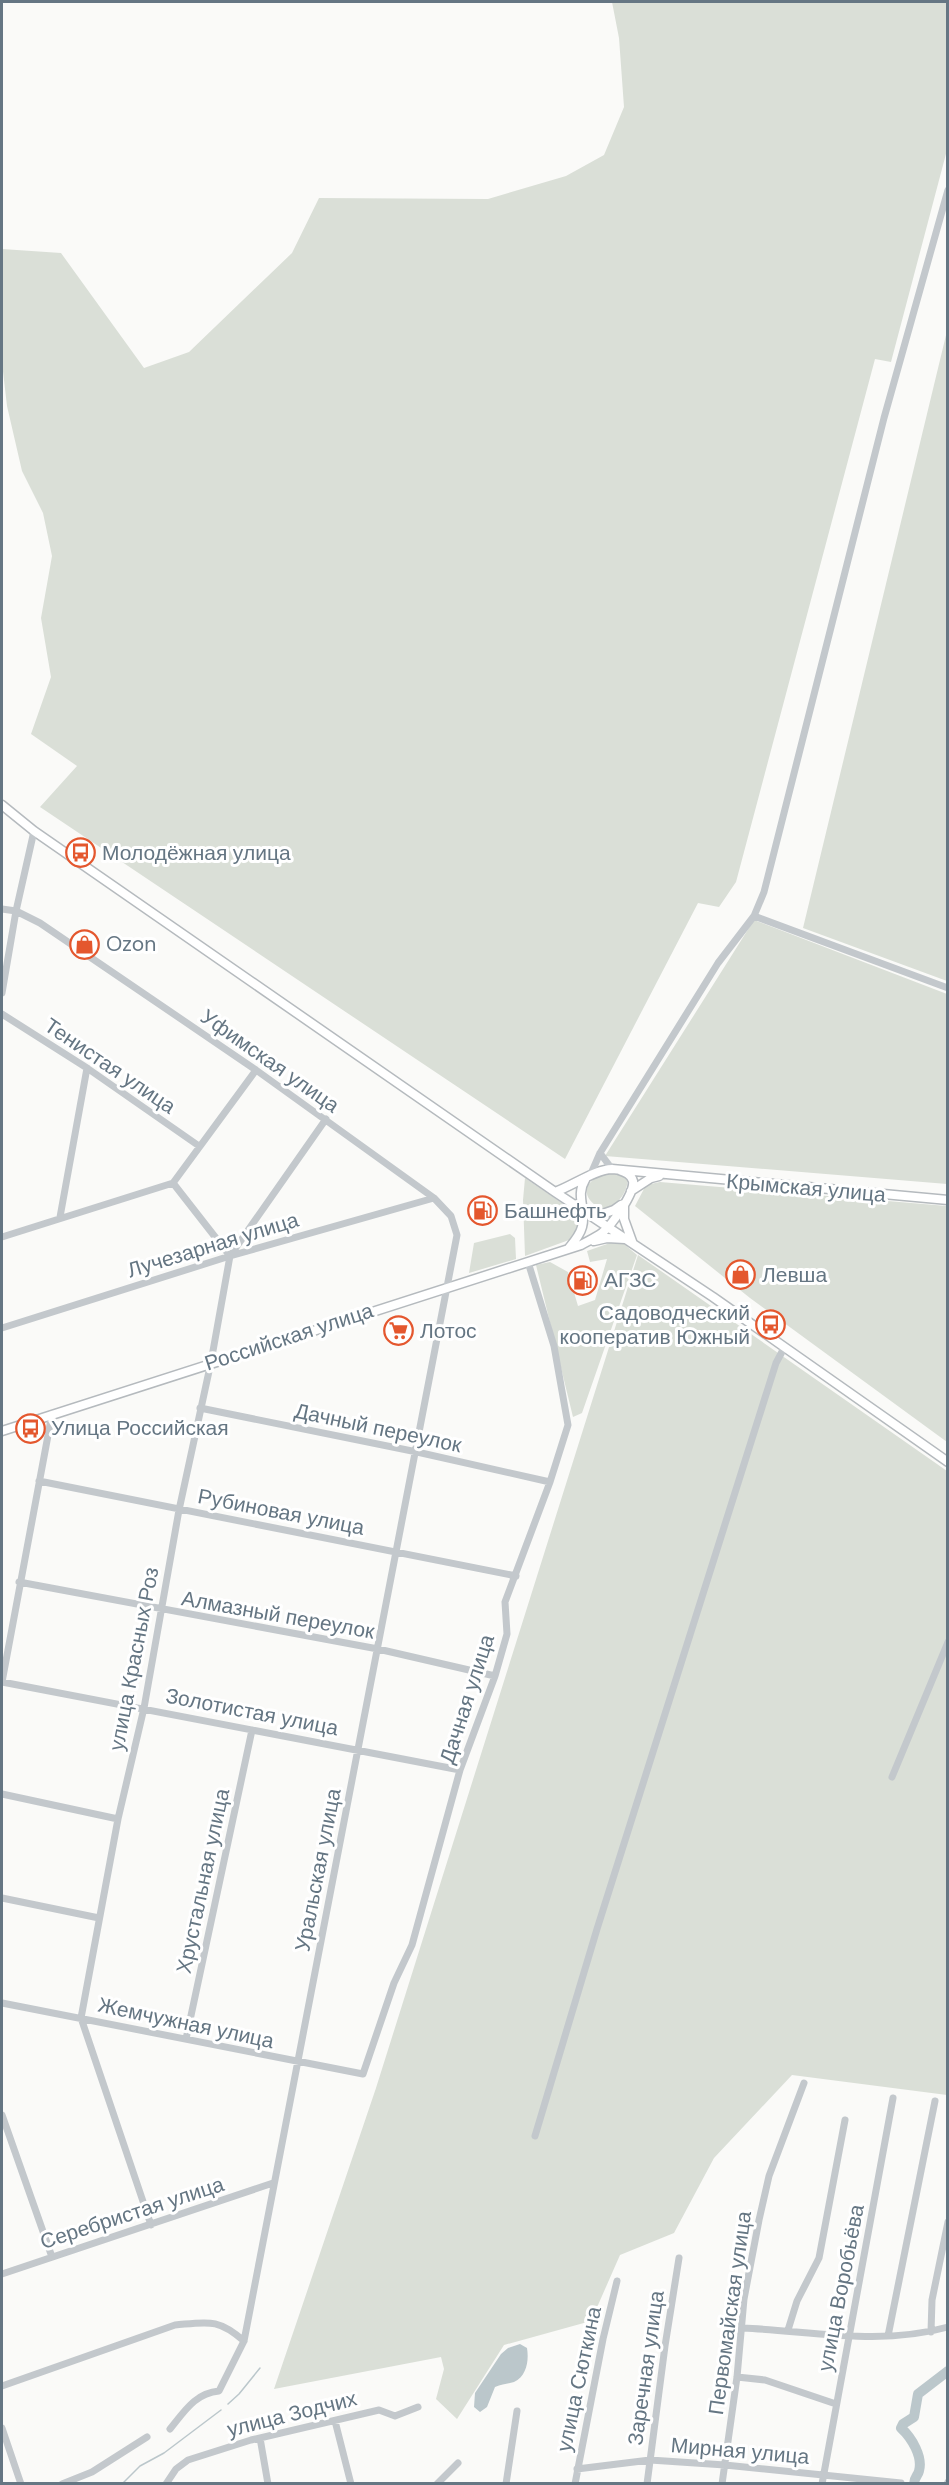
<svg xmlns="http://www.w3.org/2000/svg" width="949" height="2485" viewBox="0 0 949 2485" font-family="'DM Sans',sans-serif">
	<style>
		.green { fill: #dadfd7 }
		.water { fill: #bbc7cb }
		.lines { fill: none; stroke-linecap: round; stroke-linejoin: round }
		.stream { stroke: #bbc7cb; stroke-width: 1.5 }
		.river { stroke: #bbc7cb; stroke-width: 10 }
		.major-casing { stroke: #b5babe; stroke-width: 11 }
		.minor { stroke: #c3c8cc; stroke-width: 7 }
		.major { stroke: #fff; stroke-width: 8 }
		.labels { text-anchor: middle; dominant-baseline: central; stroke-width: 6; stroke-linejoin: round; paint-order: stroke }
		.poi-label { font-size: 21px; fill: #657683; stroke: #fff; text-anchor: start }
		.street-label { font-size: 21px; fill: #657683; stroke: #fff }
	</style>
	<rect width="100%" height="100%" fill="#fafaf8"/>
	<!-- green -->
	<path class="green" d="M 612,2 L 947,2 L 947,150 L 891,362 L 875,359 L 736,882 L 719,907 L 698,903 L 565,1159 L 40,807 L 77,766 L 31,734 L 51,677 L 41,618 L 52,556 L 43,513 L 22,471 L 7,406 L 2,363 L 2,249 L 61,253 L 144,368 L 189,352 L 292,253 L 319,198 L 488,199 L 566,176 L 604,155 L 624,107 L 619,38 Z
		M 947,331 L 947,981 L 803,928 Z
		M 754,920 L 947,994 L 947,1184 L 605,1156 Z
		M 616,1171 L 628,1178 C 627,1195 617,1206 601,1209 C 572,1192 592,1174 616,1171 Z
		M 525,1178 L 575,1212 L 579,1227 L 569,1240 L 525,1256 L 523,1200 Z
		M 660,1182 L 947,1206 L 947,1442 L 750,1298 L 635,1206 L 646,1185 Z
		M 510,1234 L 515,1238 L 516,1259 L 469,1273 L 474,1243 Z
		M 610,1243 L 624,1244 L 637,1255 L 582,1413 L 573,1417 L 536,1265 L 550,1262 L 568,1272 L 578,1306 L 595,1300 L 607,1259 L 590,1262 L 587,1251 Z
		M 638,1255 L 947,1471 L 947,2095 L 792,2075 L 714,2158 L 674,2233 L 620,2255 L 591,2321 L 504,2345 L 457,2419 L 436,2399 L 444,2369 L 441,2357 L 274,2389 L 376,2088 Z"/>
	<!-- water -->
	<path class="water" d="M 520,2344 L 527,2348 C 529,2360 527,2376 514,2382 C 508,2384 502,2384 495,2387 L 487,2407 L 480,2412 L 474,2407 L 475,2393 L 501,2354 L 508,2348 Z"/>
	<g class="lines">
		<!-- stream -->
		<path class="stream" d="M 228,2404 L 239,2394 L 260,2368
			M 122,2484 L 140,2466 L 164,2453 L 221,2410"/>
		<!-- river -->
		<path class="river" d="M 914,2484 C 914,2477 918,2476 919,2471 C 923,2457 912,2438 901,2428 L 903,2424 L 914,2417 L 918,2394 L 948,2371"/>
		<defs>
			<path id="major" d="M 2,805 L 34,831 L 555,1192 L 713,1297 L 948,1462
				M 631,1191 L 651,1178 L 659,1176
				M 555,1192 C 572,1186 596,1169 612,1169 L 948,1200
				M 624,1204 L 624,1219 L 633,1244
				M 594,1217 L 614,1210 L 621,1205
				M 594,1241 L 607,1238 L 625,1239
				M 569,1248 C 574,1242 580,1235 582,1227 C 587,1210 575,1196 585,1180
				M 2,1431 L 581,1245 C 588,1241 595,1238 602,1233 C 611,1226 635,1193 633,1181 C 631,1174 625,1172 619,1170"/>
		</defs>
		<!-- major casing -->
		<use href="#major" class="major-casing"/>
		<!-- minor -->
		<path class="minor" d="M 2,909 L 16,911 L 40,923 L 256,1070 L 434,1198 L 451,1216 L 457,1235 L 244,2341 L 219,2391 C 195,2393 184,2412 170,2429
			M 754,916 L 948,988
			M 2,993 L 16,911 L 34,831
			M 2,1014 L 87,1068 L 199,1146
			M 600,1153 L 612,1169
			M 590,1176 L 600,1153 L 718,963 L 754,916 L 764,892 L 884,418 L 948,190
			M 173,1183 L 230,1256
			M 60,1217 L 87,1068
			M 2,1237 L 173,1183 L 256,1070
			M 2,1328 L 230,1256 L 434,1198
			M 200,1408 L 417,1452 L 550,1482
			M 39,1481 L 516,1576
			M 19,1582 L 378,1649 L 495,1676
			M 2,1682 L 460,1770
			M 2,1682 L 52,1414
			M 892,1777 L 948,1642
			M 2,1794 L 118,1819
			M 2,1898 L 99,1918
			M 2,2003 L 363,2074 L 394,1983 L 412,1945 L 460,1770 L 495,1676 L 507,1634 L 505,1602 L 550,1482 L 568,1425 L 554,1346 L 528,1262
			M 186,2039 L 252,1730
			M 2,2115 L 52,2257
			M 535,2136 L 597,1929 L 776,1363 L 784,1348
			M 151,2225 L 81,2018 L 118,1819 L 144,1708 L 179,1510 L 211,1362 L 230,1256 L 326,1119
			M 2,2274 L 273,2183
			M 743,2328 C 811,2331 880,2346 948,2327
			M 788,2330 L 797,2301 L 819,2258 L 845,2120
			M 931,2332 L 932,2300 L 948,2222
			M 888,2336 L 935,2101
			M 737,2377 L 765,2380 L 836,2404
			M 2,2386 L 175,2325 C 208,2322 218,2318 244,2341
			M 335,2421 L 351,2484
			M 2,2428 L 21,2484
			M 260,2438 L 268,2484
			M 577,2469 L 650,2460 L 725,2465 L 901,2483
			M 62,2484 L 92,2472 L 147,2437
			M 166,2484 L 176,2469 L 188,2460 L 251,2440 L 379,2410 L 395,2416 L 418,2407
			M 437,2484 L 458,2463
			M 506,2484 L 517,2411
			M 575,2484 L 603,2339 L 617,2281
			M 647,2484 L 665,2346 L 679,2258
			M 722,2484 L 737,2377 L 744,2299 L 759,2220 L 769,2176 L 804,2083
			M 822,2484 L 893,2098
			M 947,2484 L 948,2482"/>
		<!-- major -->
		<use href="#major" class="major"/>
	</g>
	<!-- icons -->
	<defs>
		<symbol id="bus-ring" viewBox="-11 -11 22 22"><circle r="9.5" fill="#fff" stroke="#e4572e" stroke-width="1.5"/><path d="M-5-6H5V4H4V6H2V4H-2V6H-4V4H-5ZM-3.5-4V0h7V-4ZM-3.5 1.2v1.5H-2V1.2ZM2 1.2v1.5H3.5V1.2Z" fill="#e4572e"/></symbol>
		<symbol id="shop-ring" viewBox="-11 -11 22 22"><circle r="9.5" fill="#fff" stroke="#e4572e" stroke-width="1.5"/><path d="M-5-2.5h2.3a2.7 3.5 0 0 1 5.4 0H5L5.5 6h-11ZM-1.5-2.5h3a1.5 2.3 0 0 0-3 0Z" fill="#e4572e"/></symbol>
		<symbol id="fuel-ring" viewBox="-11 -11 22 22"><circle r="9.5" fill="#fff" stroke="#e4572e" stroke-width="1.5"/><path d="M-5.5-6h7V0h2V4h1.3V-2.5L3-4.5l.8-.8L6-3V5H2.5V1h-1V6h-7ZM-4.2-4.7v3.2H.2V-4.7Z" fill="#e4572e"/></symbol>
		<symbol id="supermarket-ring" viewBox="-11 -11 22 22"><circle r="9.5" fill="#fff" stroke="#e4572e" stroke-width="1.5"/><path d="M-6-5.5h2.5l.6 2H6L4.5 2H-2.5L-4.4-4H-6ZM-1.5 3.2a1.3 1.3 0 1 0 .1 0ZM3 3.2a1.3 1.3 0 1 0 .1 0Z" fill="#e4572e"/></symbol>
	</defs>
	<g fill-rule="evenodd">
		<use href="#bus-ring" x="64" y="836" width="33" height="33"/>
		<use href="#shop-ring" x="68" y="928" width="33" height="33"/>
		<use href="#fuel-ring" x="466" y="1194" width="33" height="33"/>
		<use href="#shop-ring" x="724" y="1258" width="33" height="33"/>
		<use href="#fuel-ring" x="566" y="1264" width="33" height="33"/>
		<use href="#bus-ring" x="754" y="1308" width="33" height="33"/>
		<use href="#supermarket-ring" x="382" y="1314" width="33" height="33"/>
		<use href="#bus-ring" x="14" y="1412" width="33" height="33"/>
	</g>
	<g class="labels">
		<!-- poi labels -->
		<g class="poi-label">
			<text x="102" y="853">Молодёжная улица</text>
			<text x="106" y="944">Ozon</text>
			<text x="504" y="1211">Башнефть</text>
			<text x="762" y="1275">Левша</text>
			<text x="604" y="1280">АГЗС</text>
			<text x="750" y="1313" text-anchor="end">Садоводческий<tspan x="750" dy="24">кооператив Южный</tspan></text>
			<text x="420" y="1331">Лотос</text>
			<text x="51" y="1428">Улица Российская</text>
		</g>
		<!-- street labels -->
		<g class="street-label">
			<text transform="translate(270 1061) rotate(35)">Уфимская улица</text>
			<text transform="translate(110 1066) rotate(34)">Тенистая улица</text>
			<text transform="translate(806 1188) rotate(5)">Крымская улица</text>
			<text transform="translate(213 1245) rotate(-17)">Лучезарная улица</text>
			<text transform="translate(289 1337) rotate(-18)">Российская улица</text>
			<text transform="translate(378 1428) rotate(12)">Дачный переулок</text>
			<text transform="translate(281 1512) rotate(11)">Рубиновая улица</text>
			<text transform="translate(278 1615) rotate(10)">Алмазный переулок</text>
			<text transform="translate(134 1659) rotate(-79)">улица Красных Роз</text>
			<text transform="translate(467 1699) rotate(-72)">Дачная улица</text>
			<text transform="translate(252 1712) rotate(11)">Золотистая улица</text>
			<text transform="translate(318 1870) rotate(-79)">Уральская улица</text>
			<text transform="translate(203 1881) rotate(-78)">Хрустальная улица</text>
			<text transform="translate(186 2023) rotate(12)">Жемчужная улица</text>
			<text transform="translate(132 2213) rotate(-18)">Серебристая улица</text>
			<text transform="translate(841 2288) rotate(-79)">улица Воробьёва</text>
			<text transform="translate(730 2313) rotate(-82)">Первомайская улица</text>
			<text transform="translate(646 2368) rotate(-82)">Заречная улица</text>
			<text transform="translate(579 2379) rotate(-78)">улица Сюткина</text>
			<text transform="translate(292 2414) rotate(-14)">улица Зодчих</text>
			<text transform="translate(740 2451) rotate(5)">Мирная улица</text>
		</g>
	</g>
	<!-- border -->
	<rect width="949" height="2485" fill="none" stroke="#657683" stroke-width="6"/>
</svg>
